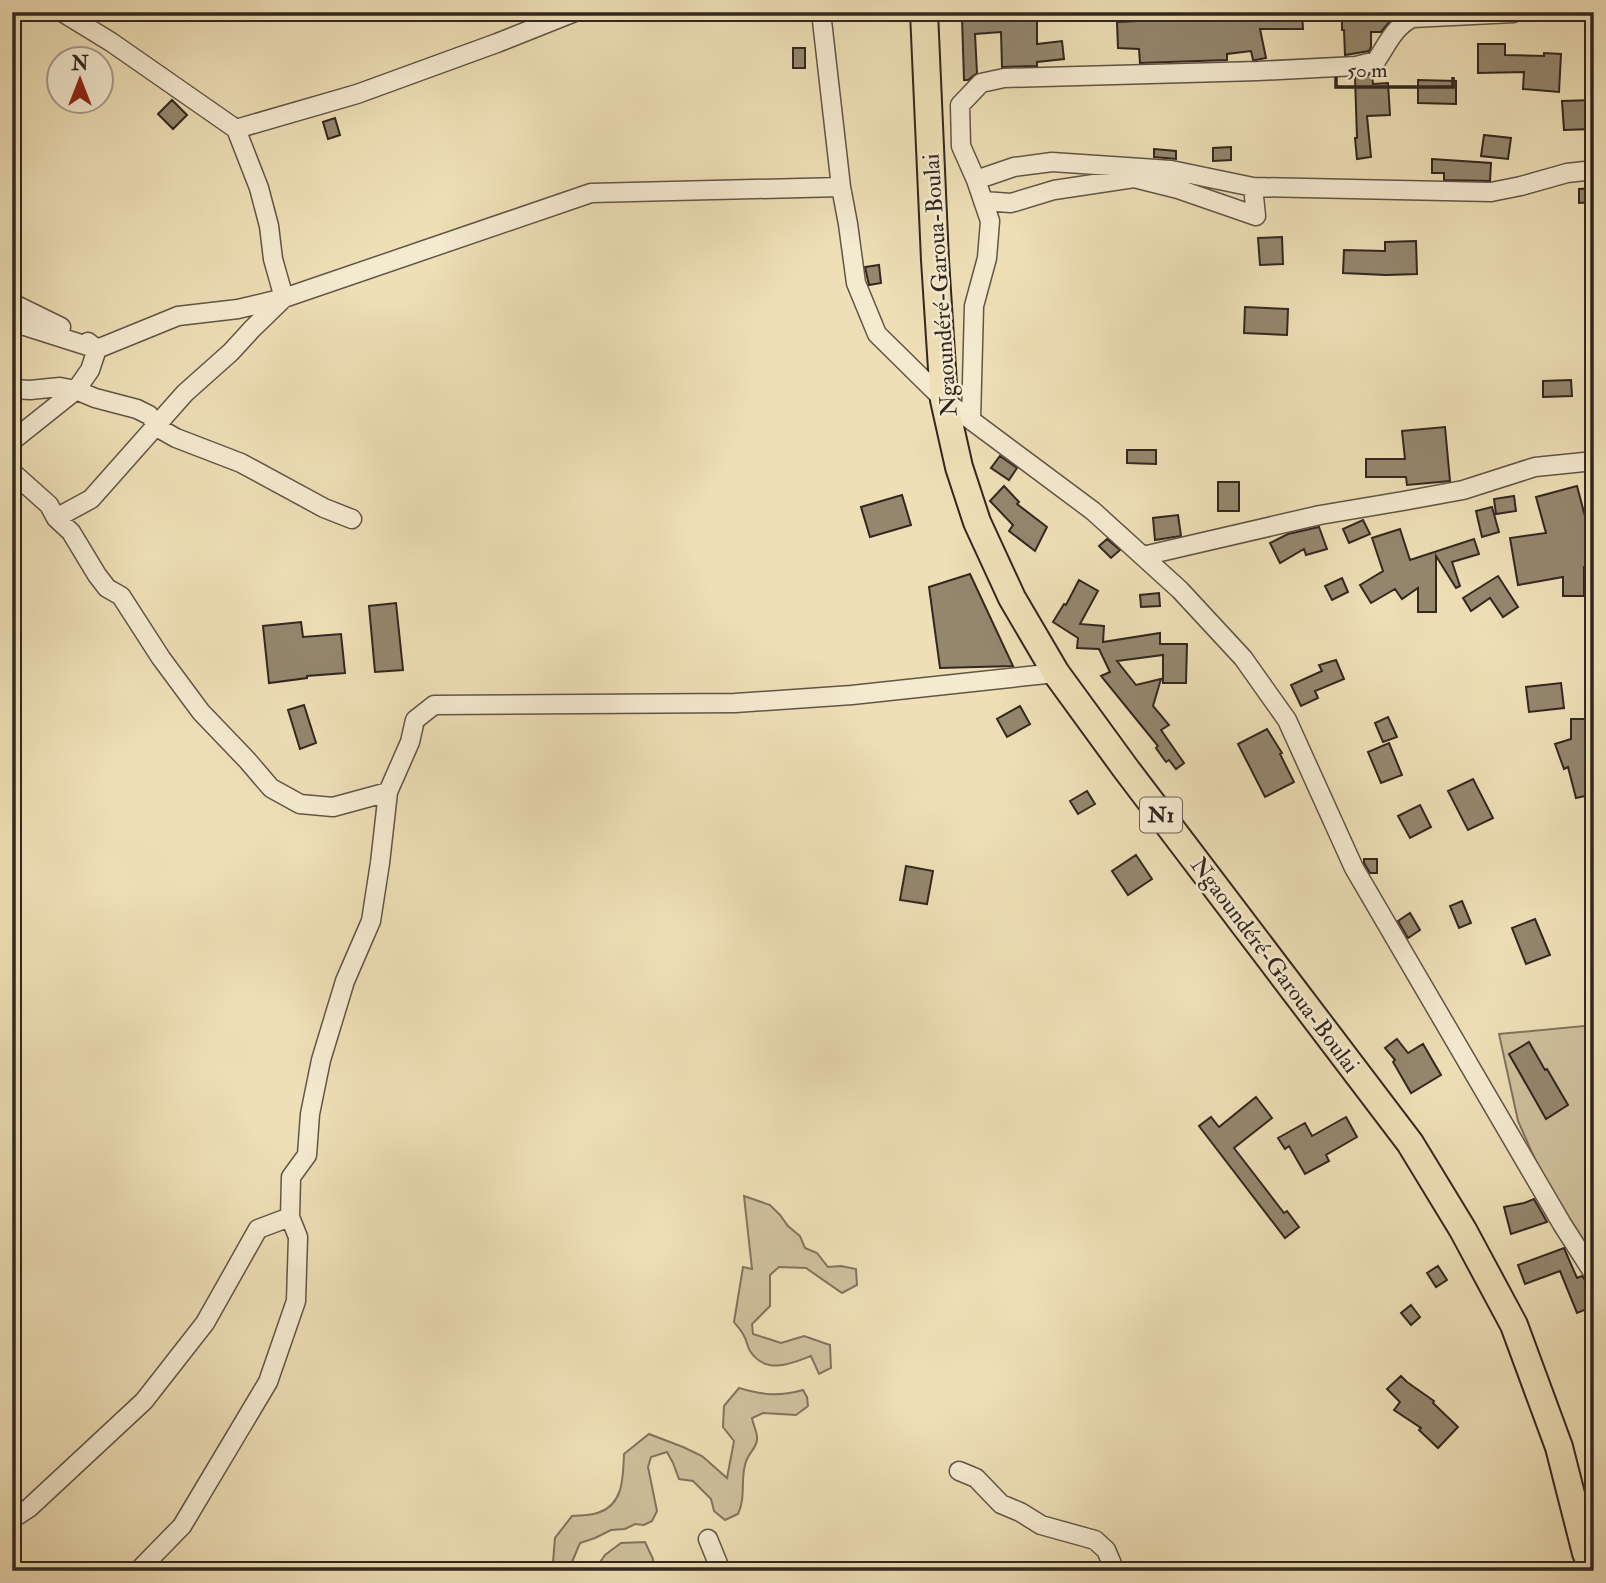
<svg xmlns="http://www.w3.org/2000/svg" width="1606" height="1583" viewBox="0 0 1606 1583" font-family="'IM FELL Double Pica',serif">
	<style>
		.green { fill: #cec09c; stroke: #80745e; stroke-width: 2 }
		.building { fill: #94876e; stroke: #322720; stroke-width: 2 }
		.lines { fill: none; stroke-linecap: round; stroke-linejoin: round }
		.minor-casing { stroke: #615546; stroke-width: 21 }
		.highway-casing { stroke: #322720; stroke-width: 30 }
		.minor { stroke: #f4ead0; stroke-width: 18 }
		.highway { stroke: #eedfb6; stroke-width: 26 }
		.labels { text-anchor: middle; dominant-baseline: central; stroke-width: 5; stroke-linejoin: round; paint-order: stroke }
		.shield { fill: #f4ead0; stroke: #6c6255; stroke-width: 2 }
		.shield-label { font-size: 21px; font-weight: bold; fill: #322720 }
		.street-label { font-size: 23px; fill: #322720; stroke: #f4ead0 }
	</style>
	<rect width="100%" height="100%" fill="#eedfb6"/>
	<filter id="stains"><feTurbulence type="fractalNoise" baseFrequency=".00286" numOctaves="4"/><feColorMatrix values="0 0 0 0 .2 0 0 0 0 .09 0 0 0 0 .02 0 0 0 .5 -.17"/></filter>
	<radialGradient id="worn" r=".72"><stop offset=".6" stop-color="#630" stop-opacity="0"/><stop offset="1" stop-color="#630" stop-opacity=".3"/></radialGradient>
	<!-- green -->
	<path class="green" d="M 1594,1025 L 1594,1278 L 1580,1261 L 1518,1121 L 1499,1034 Z
		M 744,1196 L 770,1205 L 780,1215 L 788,1226 L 800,1236 L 805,1248 L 817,1253 L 828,1267 L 841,1266 L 856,1269 L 857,1285 L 842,1293 L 806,1268 L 779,1267 L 770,1275 L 770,1306 L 752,1324 L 753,1334 L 781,1343 L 804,1336 L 830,1345 L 831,1368 L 819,1374 L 811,1356 C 790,1364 766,1375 750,1351 C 747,1346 747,1341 744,1336 C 742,1331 737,1326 734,1322 L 743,1267 L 752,1269 Z
		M 739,1388 C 764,1395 777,1397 803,1390 L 807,1397 L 808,1406 L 796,1415 L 763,1413 L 752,1418 C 753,1425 758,1433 757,1440 C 756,1448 750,1452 747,1459 C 739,1476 747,1495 738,1514 L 725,1520 L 714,1511 L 711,1499 L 693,1481 L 679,1479 L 673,1463 L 667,1452 L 651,1457 L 648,1467 L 657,1511 L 652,1521 L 644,1525 L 635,1524 L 625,1529 L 611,1530 L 595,1538 L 580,1543 L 572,1562 L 572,1571 L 550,1571 L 553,1562 L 555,1538 L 572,1516 C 581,1515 592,1516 600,1512 C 624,1503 623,1476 624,1454 L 649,1434 L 683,1447 L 702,1456 L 727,1478 L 734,1441 L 723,1427 L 724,1406 Z
		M 645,1542 L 653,1559 L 654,1571 L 594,1571 L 605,1555 L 621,1543 Z"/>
	<!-- building -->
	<path class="building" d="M 1194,12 L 1235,12 L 1235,14 L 1250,12 L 1302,12 L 1303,29 L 1260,29 L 1266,58 L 1256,60 L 1253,60 L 1251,51 L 1227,54 L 1227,60 L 1140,63 L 1139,49 L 1118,48 L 1117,22 L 1161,20 L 1161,17 L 1193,16 Z
		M 1342,12 L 1391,13 L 1391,20 L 1381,32 L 1371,32 L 1371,47 L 1369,51 L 1345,55 L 1344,30 L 1342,30 Z
		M 962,17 L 975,17 L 975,18 L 1037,17 L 1037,44 L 1062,41 L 1064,59 L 1037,62 L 1037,66 L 1002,67 L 1001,32 L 975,34 L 977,73 L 968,80 L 964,80 Z
		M 1478,44 L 1505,44 L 1505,55 L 1544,56 L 1544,53 L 1561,54 L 1559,92 L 1523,89 L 1524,72 L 1478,73 Z
		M 793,48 L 805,48 L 805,68 L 793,68 Z
		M 1372,74 L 1373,84 L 1388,83 L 1390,115 L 1367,116 L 1371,157 L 1357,159 L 1355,138 L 1357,138 L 1355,77 Z
		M 1418,80 L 1456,81 L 1456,104 L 1418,103 Z
		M 172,100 L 187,115 L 173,129 L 158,114 Z
		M 1594,100 L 1594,129 L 1564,130 L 1562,101 Z
		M 335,118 L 340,135 L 328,139 L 323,122 Z
		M 1484,135 L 1511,138 L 1508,159 L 1481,156 Z
		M 1231,147 L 1231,160 L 1213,161 L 1213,148 Z
		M 1154,149 L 1176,151 L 1176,159 L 1154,157 Z
		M 1432,159 L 1491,163 L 1490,181 L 1444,180 L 1444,173 L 1432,173 Z
		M 1594,188 L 1594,202 L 1579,203 L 1579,189 Z
		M 1282,237 L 1283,264 L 1260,265 L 1258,238 Z
		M 1416,241 L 1417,274 L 1386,275 L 1343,273 L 1344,250 L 1385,251 L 1385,242 Z
		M 879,265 L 881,283 L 869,285 L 865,267 Z
		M 1245,307 L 1288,309 L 1287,335 L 1244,333 Z
		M 1571,380 L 1572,396 L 1543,397 L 1543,381 Z
		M 1445,427 L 1450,481 L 1407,485 L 1406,477 L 1366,477 L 1366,459 L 1405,459 L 1402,431 Z
		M 1127,450 L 1156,450 L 1156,464 L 1127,463 Z
		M 1000,456 L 1017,468 L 1009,480 L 991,468 Z
		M 1218,482 L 1239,482 L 1239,511 L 1218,511 Z
		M 1004,486 L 1019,502 L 1017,504 L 1047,527 L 1035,551 L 1009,531 L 1013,525 L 990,501 Z
		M 1577,486 L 1590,535 L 1594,534 L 1594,553 L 1588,553 L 1589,566 L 1584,567 L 1584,596 L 1563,596 L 1563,577 L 1518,585 L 1510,538 L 1546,533 L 1536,497 Z
		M 902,495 L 911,525 L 870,537 L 861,507 Z
		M 1514,496 L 1516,511 L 1496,514 L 1494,499 Z
		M 1492,507 L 1499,532 L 1482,537 L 1476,511 Z
		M 1178,515 L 1181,536 L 1155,540 L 1153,518 Z
		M 1363,520 L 1370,534 L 1349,543 L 1343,529 Z
		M 1319,527 L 1327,549 L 1306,555 L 1304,549 L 1280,563 L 1270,543 L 1288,534 Z
		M 1400,529 L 1410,560 L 1474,539 L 1479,554 L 1452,562 L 1460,586 L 1456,588 L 1436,556 L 1436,612 L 1418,612 L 1418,588 L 1402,599 L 1395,589 L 1371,603 L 1360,585 L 1383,571 L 1372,538 Z
		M 1107,539 L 1120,550 L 1111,558 L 1099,546 Z
		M 970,574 L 1013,666 L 940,668 L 929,587 Z
		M 1498,576 L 1518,607 L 1503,617 L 1490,598 L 1471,611 L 1463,598 Z
		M 1342,578 L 1348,592 L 1332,600 L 1325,586 Z
		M 1079,580 L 1098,591 L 1080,624 L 1104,626 L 1103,642 L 1160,633 L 1160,644 L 1187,644 L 1186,683 L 1163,683 L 1163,655 L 1117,661 L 1136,685 L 1161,679 L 1153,706 L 1169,725 L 1161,730 L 1184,763 L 1176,769 L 1169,760 L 1166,762 L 1156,748 L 1158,746 L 1101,676 L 1110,672 L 1099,649 L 1077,648 L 1078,638 L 1053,622 L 1064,604 L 1066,605 Z
		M 1159,593 L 1160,606 L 1141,607 L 1140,595 Z
		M 396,603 L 403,670 L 375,672 L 369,606 Z
		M 301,622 L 303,637 L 341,634 L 345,673 L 307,676 L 307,678 L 269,683 L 263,626 Z
		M 1336,660 L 1344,679 L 1315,691 L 1318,698 L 1301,706 L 1291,685 L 1322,671 L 1319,665 Z
		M 1561,683 L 1564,708 L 1529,712 L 1526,687 Z
		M 304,705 L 316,743 L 300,749 L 288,710 Z
		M 1020,706 L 1030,724 L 1007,737 L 997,719 Z
		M 1388,717 L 1397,737 L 1383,742 L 1375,723 Z
		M 1571,719 L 1586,719 L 1587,737 L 1594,756 L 1594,794 L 1576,798 L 1568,767 L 1564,769 L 1555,744 L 1571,739 Z
		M 1267,729 L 1282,753 L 1280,754 L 1294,782 L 1265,797 L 1238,744 Z
		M 1389,743 L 1402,775 L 1381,783 L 1368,752 Z
		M 1473,779 L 1493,818 L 1468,830 L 1448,791 Z
		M 1087,791 L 1095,804 L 1078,814 L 1070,801 Z
		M 1420,805 L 1431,827 L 1410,838 L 1398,816 Z
		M 1136,855 L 1152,879 L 1128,895 L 1112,871 Z
		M 1364,859 L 1377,859 L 1377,873 L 1370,873 L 1364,863 Z
		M 906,866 L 933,871 L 927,904 L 900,900 Z
		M 1462,901 L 1471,923 L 1459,928 L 1450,906 Z
		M 1410,913 L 1420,930 L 1408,938 L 1398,921 Z
		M 1535,919 L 1550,955 L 1526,964 L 1512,928 Z
		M 1397,1039 L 1408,1053 L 1423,1044 L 1441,1075 L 1411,1093 L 1393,1062 L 1395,1060 L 1385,1048 Z
		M 1529,1042 L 1545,1070 L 1547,1069 L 1568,1105 L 1546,1119 L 1509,1054 Z
		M 1256,1097 L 1272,1118 L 1234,1148 L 1284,1213 L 1287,1211 L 1299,1227 L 1285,1238 L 1199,1126 L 1211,1117 L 1219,1127 Z
		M 1346,1117 L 1357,1137 L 1326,1155 L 1329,1161 L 1305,1174 L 1289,1146 L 1285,1149 L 1278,1138 L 1305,1123 L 1312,1136 Z
		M 1534,1199 L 1547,1222 L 1511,1234 L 1504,1207 L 1524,1203 Z
		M 1564,1248 L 1577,1278 L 1582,1276 L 1588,1284 L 1594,1297 L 1594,1306 L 1577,1313 L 1560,1271 L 1525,1284 L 1518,1265 Z
		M 1438,1266 L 1447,1280 L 1436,1287 L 1427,1273 Z
		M 1411,1305 L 1420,1317 L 1411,1325 L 1401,1313 Z
		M 1401,1376 L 1407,1382 L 1434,1401 L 1433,1403 L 1458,1427 L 1438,1448 L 1419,1430 L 1421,1428 L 1394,1410 L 1400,1402 L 1387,1389 Z"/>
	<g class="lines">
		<defs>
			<path id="minor" d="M 821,12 L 841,187 L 848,224 L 856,283 L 877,334 L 944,400 L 1093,511 L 1180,590 L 1243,658 L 1287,720 L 1354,868 L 1562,1224 L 1594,1274
				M 236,129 L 357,94 L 497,43 L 575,12
				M 976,180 L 1014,167 L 1052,162 L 1171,170 L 1253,187 L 1491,192 L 1521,186 L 1567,173 L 1594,170
				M 983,201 L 1011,203 L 1054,190 L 1134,178 L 1178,189 L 1256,216 L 1253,187
				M 12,303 L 61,327
				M 12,322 L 97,349 L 178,316 L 238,309 L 284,298 L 591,193 L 841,187
				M 12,389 L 30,390 L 60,387 L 76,390 L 95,398 L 137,409 L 149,415 L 160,429 L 176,438 L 241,463 L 324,508 L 352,519
				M 971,420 L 974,306 L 987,258 L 990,221 L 976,180 L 961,146 L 960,105 L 981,83 L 1004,78 L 1258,71 L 1356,66 L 1376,61 C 1387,45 1394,27 1412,18 L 1514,13
				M 12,441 L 76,390 L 90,370 L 97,349 L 88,342
				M 12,472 L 49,505 L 56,518 L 71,532 L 97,575 L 107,588 L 121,596 L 161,658 L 201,712 L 247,760 L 271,788 L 300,804 L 333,807 L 388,792
				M 56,518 L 91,499 L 185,393 L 231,352 L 252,329 L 284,298 L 273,259 L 269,226 L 259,188 L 236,129 L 111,42 L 62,12
				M 1143,556 L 1320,515 L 1403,501 L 1463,490 L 1535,467 L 1594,461
				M 959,1471 L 976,1478 L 1001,1504 L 1020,1512 L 1041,1525 L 1095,1540 L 1106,1550 L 1115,1571
				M 12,1519 L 29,1508 L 144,1401 L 205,1323 L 258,1229 L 290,1217
				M 708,1539 L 721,1571
				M 138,1571 L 182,1526 L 268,1382 L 296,1301 L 298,1237 L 290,1217 L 291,1177 L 307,1155 L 310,1114 L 321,1060 L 345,981 L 371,921 L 380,863 L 388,792 L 410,742 L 415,720 L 434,705 L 735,703 L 852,695 L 1056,673"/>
			<path id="highway" d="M 924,12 L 935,260 L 944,400 L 959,467 L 977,522 L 1012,598 L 1056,673 L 1126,769 L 1410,1143 L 1463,1230 L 1514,1325 L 1559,1447 L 1586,1553 L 1594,1571"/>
		</defs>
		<!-- minor casing -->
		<use href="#minor" class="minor-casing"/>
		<!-- highway casing -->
		<use href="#highway" class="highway-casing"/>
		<!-- minor -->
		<use href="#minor" class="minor"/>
		<!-- highway -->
		<use href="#highway" class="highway"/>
	</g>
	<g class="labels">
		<!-- shield labels -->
		<rect class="shield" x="1140" y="797.5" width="42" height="35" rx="5"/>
		<g class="shield-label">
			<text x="1161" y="815">N1</text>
		</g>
		<!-- street labels -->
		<g class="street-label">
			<text transform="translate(940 285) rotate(-94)">Ngaoundéré-Garoua-Boulai</text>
			<text transform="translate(1275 965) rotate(53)">Ngaoundéré-Garoua-Boulai</text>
		</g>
	</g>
	<!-- margin -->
	<rect width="1606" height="1583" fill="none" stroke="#eedfb6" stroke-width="42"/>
	<rect x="14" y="14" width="1578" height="1555" fill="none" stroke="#322720" stroke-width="3.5"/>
	<rect x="21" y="21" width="1564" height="1541" fill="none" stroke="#322720" stroke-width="2"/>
	<!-- north arrow -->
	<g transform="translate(80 80)"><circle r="33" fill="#f4ead0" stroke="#a69c8a" stroke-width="2"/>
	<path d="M0-5L12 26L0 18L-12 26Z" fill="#8f2418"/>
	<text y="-10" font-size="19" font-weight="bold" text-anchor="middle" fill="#322720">N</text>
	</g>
	<!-- scale -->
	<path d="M1336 77v10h117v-10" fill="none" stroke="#322720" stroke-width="3.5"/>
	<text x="1347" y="77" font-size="21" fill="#322720" stroke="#f4ead0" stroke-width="5" paint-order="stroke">50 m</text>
	<rect width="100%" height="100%" filter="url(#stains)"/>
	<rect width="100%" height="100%" fill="url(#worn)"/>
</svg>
